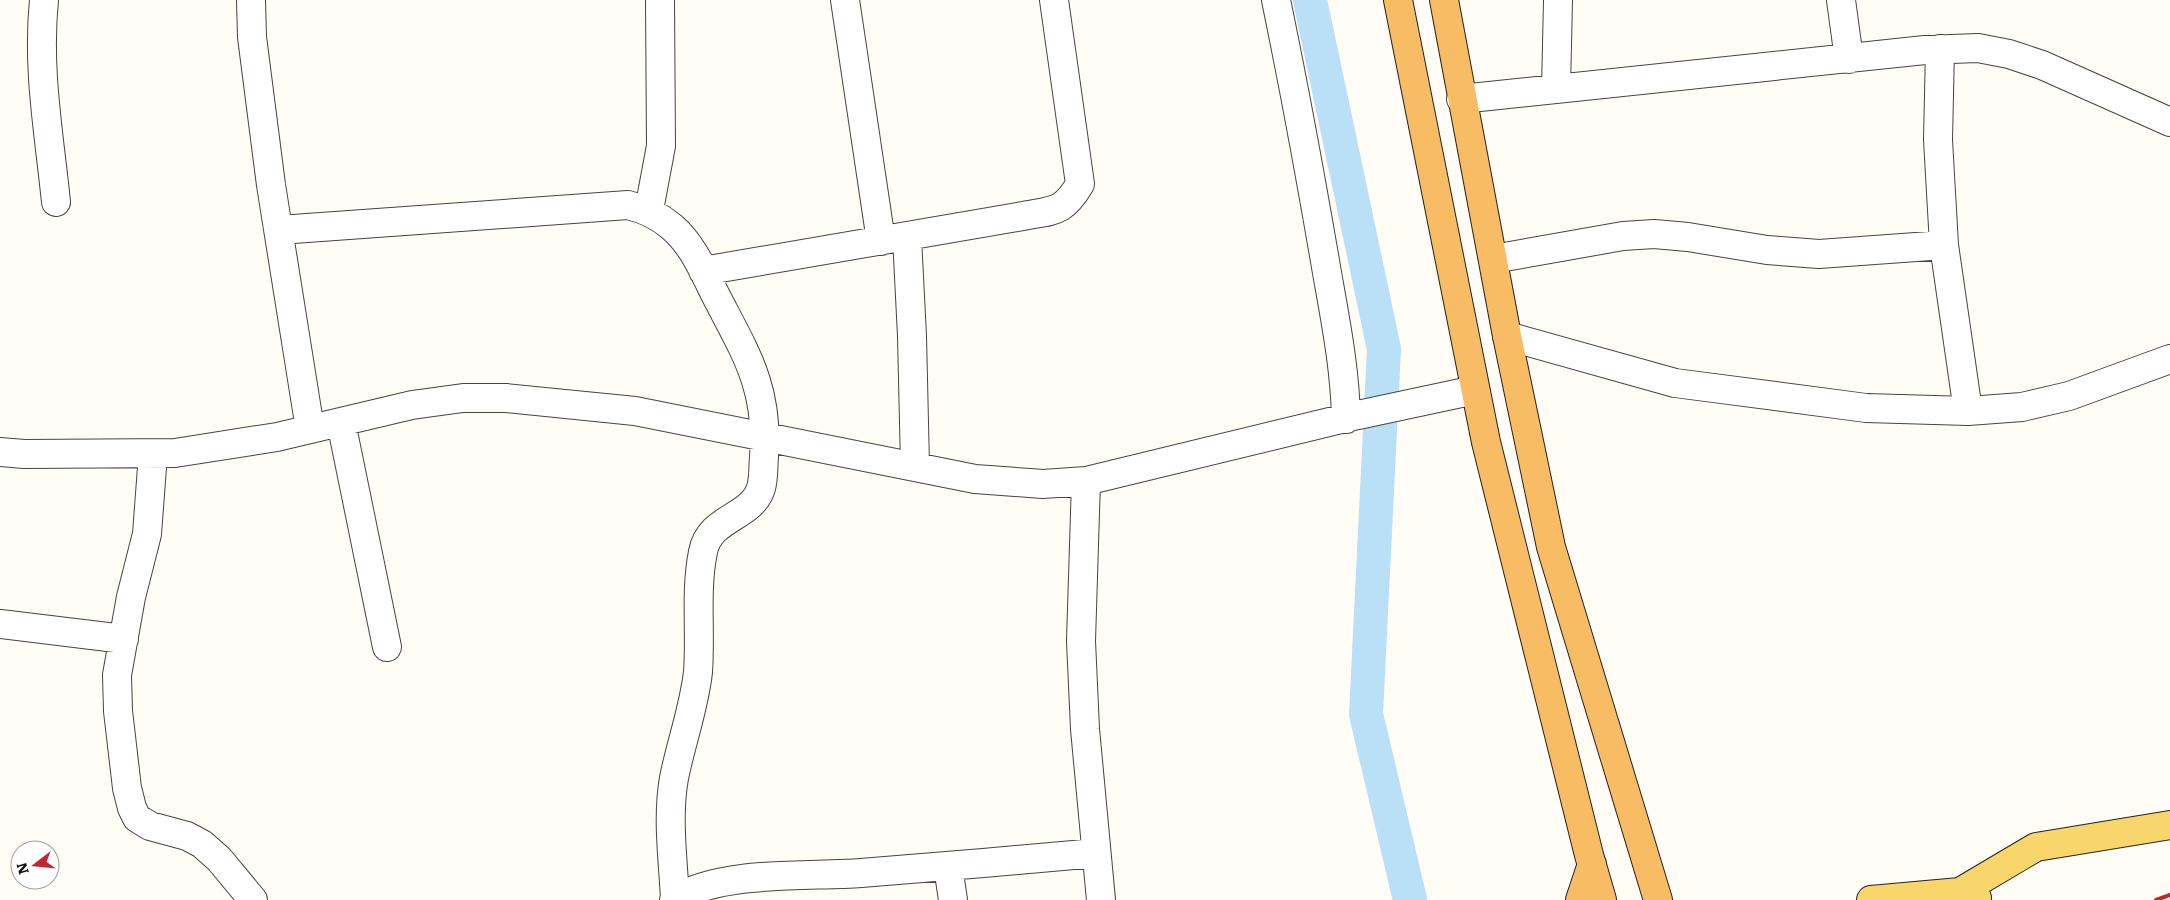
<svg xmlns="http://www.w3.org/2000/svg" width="2170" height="900" viewBox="0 0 2170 900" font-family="Literata,serif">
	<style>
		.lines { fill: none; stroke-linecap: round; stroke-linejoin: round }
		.canal { stroke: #b9e0f7; stroke-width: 34 }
		.minor-casing { stroke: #444; stroke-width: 30 }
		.primary-casing { stroke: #222; stroke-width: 30 }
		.trunk-casing { stroke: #222; stroke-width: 30 }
		.minor { stroke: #fff; stroke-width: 28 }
		.primary { stroke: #f9d66b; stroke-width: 28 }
		.trunk { stroke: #f7bc64; stroke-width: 28 }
		.rail { stroke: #c4262e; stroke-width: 4 }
	</style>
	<rect width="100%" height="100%" fill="#fffdf5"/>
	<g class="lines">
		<!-- canal -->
		<path class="canal" d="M 1310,0 L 1384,349 L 1366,714 L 1410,900"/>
		<defs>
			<path id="minor" d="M 44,0 C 37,69 49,133 56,202
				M 251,0 L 252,37 L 271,185 L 310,429
				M 845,0 L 881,241
				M 1276,0 C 1294,87 1310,174 1325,261 C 1334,314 1345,365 1346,419
				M 1841,0 L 1849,59
				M 1940,49 L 1938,140 L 1944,245 L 1968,411
				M 1556,89 L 1558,0
				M 1461,99 L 1925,50 L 1978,48 L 2009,54 L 2042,65 L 2170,122
				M 649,210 L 661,146 L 660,0
				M 279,230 L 628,205 C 645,209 658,215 672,227 C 693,245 704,272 716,296 C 746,354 769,388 764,457 C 763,466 764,478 761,488 C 752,518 709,517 703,552 C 695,591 701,631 698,672 C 694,708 681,743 674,778 C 667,817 673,859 675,899
				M 907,237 L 912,336 L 915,466
				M 1493,259 L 1623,236 L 1654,234 L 1688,237 L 1767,250 L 1819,254 L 1944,245
				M 703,271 L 1023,216 C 1054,210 1063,213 1080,184 L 1054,0
				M 1507,336 L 1675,383 L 1866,408 L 1968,411 L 2022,407 L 2069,396 L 2170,359
				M 341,422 L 387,647
				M 0,452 L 24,454 L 175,453 L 277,437 L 412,405 L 463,398 L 506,398 L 635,411 L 975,479 L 1043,484 L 1086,481 L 1358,415 L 1475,390
				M 153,454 L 147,534 L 131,597 L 117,675 L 118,711 L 127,788 L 132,808 L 137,818 L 150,826 L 187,836 L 202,844 L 219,859 L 253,900
				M 1086,481 L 1081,641 L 1085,729 L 1101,900
				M 0,624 L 124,639
				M 948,866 L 953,900
				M 674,900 C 720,870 807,877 861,873 C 939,867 1018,860 1096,853"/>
			<path id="primary" d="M 1960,892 L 2036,847 L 2170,825
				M 1871,900 L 1960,892 L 1977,898"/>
			<path id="trunk" d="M 1398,0 L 1486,442 L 1589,855 L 1602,900
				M 1444,0 L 1507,336 L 1551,547 L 1658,900
				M 1580,900 L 1592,864"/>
		</defs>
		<!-- minor casing -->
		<use href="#minor" class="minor-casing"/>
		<!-- primary casing -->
		<use href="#primary" class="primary-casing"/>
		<!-- trunk casing -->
		<use href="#trunk" class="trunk-casing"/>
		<!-- minor -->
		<use href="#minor" class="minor"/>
		<!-- primary -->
		<use href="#primary" class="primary"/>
		<!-- trunk -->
		<use href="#trunk" class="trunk"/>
		<!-- rail -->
		<path class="rail" d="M 2156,900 L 2170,895"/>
	</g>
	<!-- north arrow -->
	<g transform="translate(35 865) rotate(254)"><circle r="24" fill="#ffffff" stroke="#a0a0a0"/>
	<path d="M0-4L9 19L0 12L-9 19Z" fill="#c4262e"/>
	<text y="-8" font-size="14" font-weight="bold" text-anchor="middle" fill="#111111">N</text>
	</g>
</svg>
